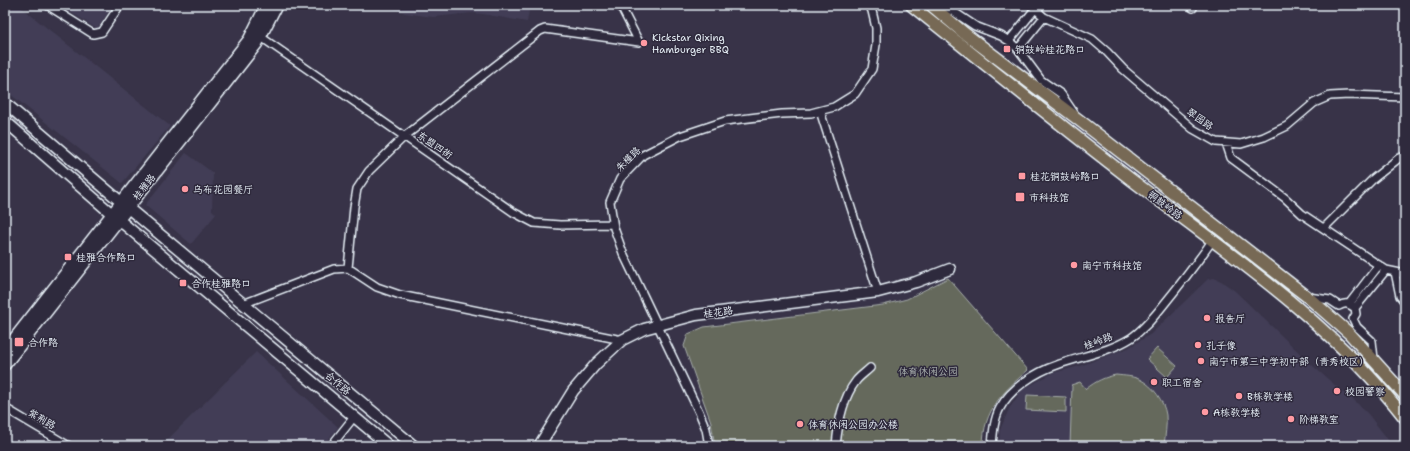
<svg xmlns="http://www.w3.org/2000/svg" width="1410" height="451" viewBox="0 0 1410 451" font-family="'Shantell Sans','LXGW WenKai TC',sans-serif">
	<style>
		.built { fill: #423e56 }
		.green { fill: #65695b; stroke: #a6adaa }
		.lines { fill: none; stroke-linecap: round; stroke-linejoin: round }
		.street-casing { stroke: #e8f1f8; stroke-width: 10 }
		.secondary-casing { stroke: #e8f1f8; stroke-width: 13 }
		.primary-casing { stroke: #e8f1f8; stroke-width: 14 }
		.street { stroke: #2f2a3d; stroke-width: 7 }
		.secondary { stroke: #2f2a3d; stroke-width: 10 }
		.primary { stroke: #776954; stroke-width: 11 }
		.poi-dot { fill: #ff9aa2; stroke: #2f2a3d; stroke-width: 1.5 }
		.labels { text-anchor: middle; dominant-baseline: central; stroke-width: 3; stroke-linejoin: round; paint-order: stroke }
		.poi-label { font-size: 10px; fill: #e8f1f8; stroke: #2f2a3d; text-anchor: start }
		.street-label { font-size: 10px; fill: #e8f1f8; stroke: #2f2a3d }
		.park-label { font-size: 10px; fill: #adb4b1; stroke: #2f2a3d }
	</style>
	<rect width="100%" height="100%" fill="#383348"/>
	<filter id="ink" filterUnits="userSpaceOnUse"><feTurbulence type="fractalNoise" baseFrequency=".025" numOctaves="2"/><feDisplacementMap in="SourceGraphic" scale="8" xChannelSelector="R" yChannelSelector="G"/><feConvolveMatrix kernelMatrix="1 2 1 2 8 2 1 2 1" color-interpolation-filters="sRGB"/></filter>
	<g filter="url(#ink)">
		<!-- built -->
		<path class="built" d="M 5,5 L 18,5 L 170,126 L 122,183 L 5,90 Z
			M 60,5 L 113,5 L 97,29 Z
			M 383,5 L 530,5 L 527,22 L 483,14 L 472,13 L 433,17 L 405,13 Z
			M 186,153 L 213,173 L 212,210 L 216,214 L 191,244 L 145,205 Z
			M 1214,278 L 1221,281 L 1235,291 L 1314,367 L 1344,393 L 1349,395 L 1368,414 L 1393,446 L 999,446 L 1000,430 L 1009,409 L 1022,390 L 1053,373 L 1080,366 L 1128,348 L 1151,334 L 1208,279 Z
			M 256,352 L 338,427 L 323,446 L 161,446 Z"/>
		<!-- green -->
		<path class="green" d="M 948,278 L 1028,370 C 1003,392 983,410 983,446 L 715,446 L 711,422 L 684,346 L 688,334 L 704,327 L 883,305 L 907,299 Z
			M 1157,348 L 1177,366 L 1167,377 L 1147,359 Z
			M 1116,375 C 1124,376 1134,376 1141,380 C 1153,386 1164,401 1166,415 C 1167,425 1165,436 1164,446 L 1070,446 L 1072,386 L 1071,385 L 1080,382 L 1086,389 C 1096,381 1105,377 1116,375 Z
			M 1027,395 L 1066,397 L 1066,412 L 1026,410 Z"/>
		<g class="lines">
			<defs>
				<path id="street" d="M 47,5 L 93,34 L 102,32 L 120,5
					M 938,5 L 954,12 L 975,26 L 1001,36 L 1009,41 L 1018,49 L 1041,80 L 1061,94 L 1074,113
					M 1031,5 L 1044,17 L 1092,39 L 1107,52 L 1123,69 L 1193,129 L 1216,142 L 1241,144 L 1264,137 L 1287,126 L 1314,103 L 1330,96 L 1349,95 L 1405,97
					M 1189,5 L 1193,8
					M 261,37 L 513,212 L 534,223 L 560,225 L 613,224
					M 1009,41 L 1035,9
					M 1018,49 L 1044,17
					M 820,111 L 878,292
					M 1226,143 L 1231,158 L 1285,198 L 1302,214 L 1386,270 L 1405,274
					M 1324,228 L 1373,179 L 1399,158 L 1405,156
					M 348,268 L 354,207 L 357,189 L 369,171 L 405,136 L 540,31 L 545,29 L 639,42 L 620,5
					M 1395,272 L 1400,296 L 1405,302
					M 1308,297 L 1330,300 L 1339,306 C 1346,302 1349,304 1355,308 L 1356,314 L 1353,319 L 1357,327 L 1372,341 L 1374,359
					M 243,304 L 334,269 L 348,268 L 377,287 L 400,295 L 622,340
					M 1349,304 L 1379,265
					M 1355,308 L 1386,270
					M 5,408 L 69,446
					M 331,446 L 354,417
					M 709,446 L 706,429 L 699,412 L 623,253 L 614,228 L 610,202 L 620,179 L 643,155 L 680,136 L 725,121 L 782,114 L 811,113 L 834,107 L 855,94 L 872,69 L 876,45 L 876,28 L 872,11 L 869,5
					M 836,446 C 838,424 842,399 856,381 C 860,376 866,372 870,368
					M 992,446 C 993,433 994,419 1000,408 C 1011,388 1036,372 1057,365 C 1082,356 1109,352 1131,338 C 1143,330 1152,319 1161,308 C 1179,286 1196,264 1212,241"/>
				<path id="secondary" d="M 5,103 L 121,202 L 414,446
					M 5,121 L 112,214 L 389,446
					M 5,350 L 249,39 L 266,5
					M 5,365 L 257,44 L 277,5
					M 539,446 L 573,391 L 596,364 L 622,340 L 644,329 L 696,315 L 878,292 L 916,282 L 950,269"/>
				<path id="primary" d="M 911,5 C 989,67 1066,130 1145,190 C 1237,259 1334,326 1405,418
					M 931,5 L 964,33 L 1079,120 L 1309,298 L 1350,334 L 1405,395"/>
			</defs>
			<!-- street casing -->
			<use href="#street" class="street-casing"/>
			<!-- secondary casing -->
			<use href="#secondary" class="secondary-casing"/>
			<!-- primary casing -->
			<use href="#primary" class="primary-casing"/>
			<!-- street -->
			<use href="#street" class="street"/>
			<!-- secondary -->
			<use href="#secondary" class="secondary"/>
			<!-- primary -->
			<use href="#primary" class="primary"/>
		</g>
	</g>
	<!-- markers -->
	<g class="poi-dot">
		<circle cx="644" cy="43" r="4"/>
		<rect x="1003" y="45" width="8" height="8" rx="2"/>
		<rect x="1018" y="172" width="8" height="8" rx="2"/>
		<circle cx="185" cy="189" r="4"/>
		<rect x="1015" y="192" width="10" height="10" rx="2"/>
		<rect x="64" y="253" width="8" height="8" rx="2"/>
		<circle cx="1074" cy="265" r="4"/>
		<rect x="179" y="279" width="8" height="8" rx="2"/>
		<circle cx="1207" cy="318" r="4"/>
		<rect x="14" y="337" width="10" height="10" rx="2"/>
		<circle cx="1198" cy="345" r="4"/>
		<circle cx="1201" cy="361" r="4"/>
		<circle cx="1154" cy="382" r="4"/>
		<circle cx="1337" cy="391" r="4"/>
		<circle cx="1239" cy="396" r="4"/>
		<circle cx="1205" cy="412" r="4"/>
		<circle cx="1291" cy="419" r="4"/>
		<circle cx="800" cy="424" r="4"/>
	</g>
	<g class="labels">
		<!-- poi labels -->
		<g class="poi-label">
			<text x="652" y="37">Kickstar Qixing<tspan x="652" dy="12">Hamburger BBQ</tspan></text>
			<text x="1015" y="49">铜鼓岭桂花路口</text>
			<text x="1030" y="176">桂花铜鼓岭路口</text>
			<text x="193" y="189">乌布花园餐厅</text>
			<text x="1029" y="197">市科技馆</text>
			<text x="76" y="257">桂雅合作路口</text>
			<text x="1082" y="265">南宁市科技馆</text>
			<text x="191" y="283">合作桂雅路口</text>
			<text x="1215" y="318">报告厅</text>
			<text x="28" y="342">合作路</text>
			<text x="1206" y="345">孔子像</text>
			<text x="1209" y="361">南宁市第三中学初中部（青秀校区）</text>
			<text x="1162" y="382">职工宿舍</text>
			<text x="1345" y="391">校园警察</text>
			<text x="1247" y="396">B栋教学楼</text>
			<text x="1213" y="412">A栋教学楼</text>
			<text x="1299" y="419">阶梯教室</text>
			<text x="808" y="424">体育休闲公园办公楼</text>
		</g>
		<!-- street labels -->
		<g class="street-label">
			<text transform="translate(1200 119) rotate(35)">翠园路</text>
			<text transform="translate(435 145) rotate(35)">东盟四街</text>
			<text transform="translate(628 159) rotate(-44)">朱槿路</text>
			<text transform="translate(144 187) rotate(-52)">桂雅路</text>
			<text transform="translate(1165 205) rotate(37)">铜鼓岭路</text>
			<text transform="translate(718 312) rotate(-8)">桂花路</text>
			<text transform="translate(1098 341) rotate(-20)">桂岭路</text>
			<text transform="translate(338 383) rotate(40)">合作路</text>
			<text transform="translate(42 419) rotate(30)">紫荆路</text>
		</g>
		<!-- park labels -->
		<g class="park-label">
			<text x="928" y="371">体育休闲公园</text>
		</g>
	</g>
	<!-- margin -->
	<rect width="1410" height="451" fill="none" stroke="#2f2a3d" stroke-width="20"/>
	<rect x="10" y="10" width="1390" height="431" fill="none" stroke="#e8f1f8" stroke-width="1.5" filter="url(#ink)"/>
</svg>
